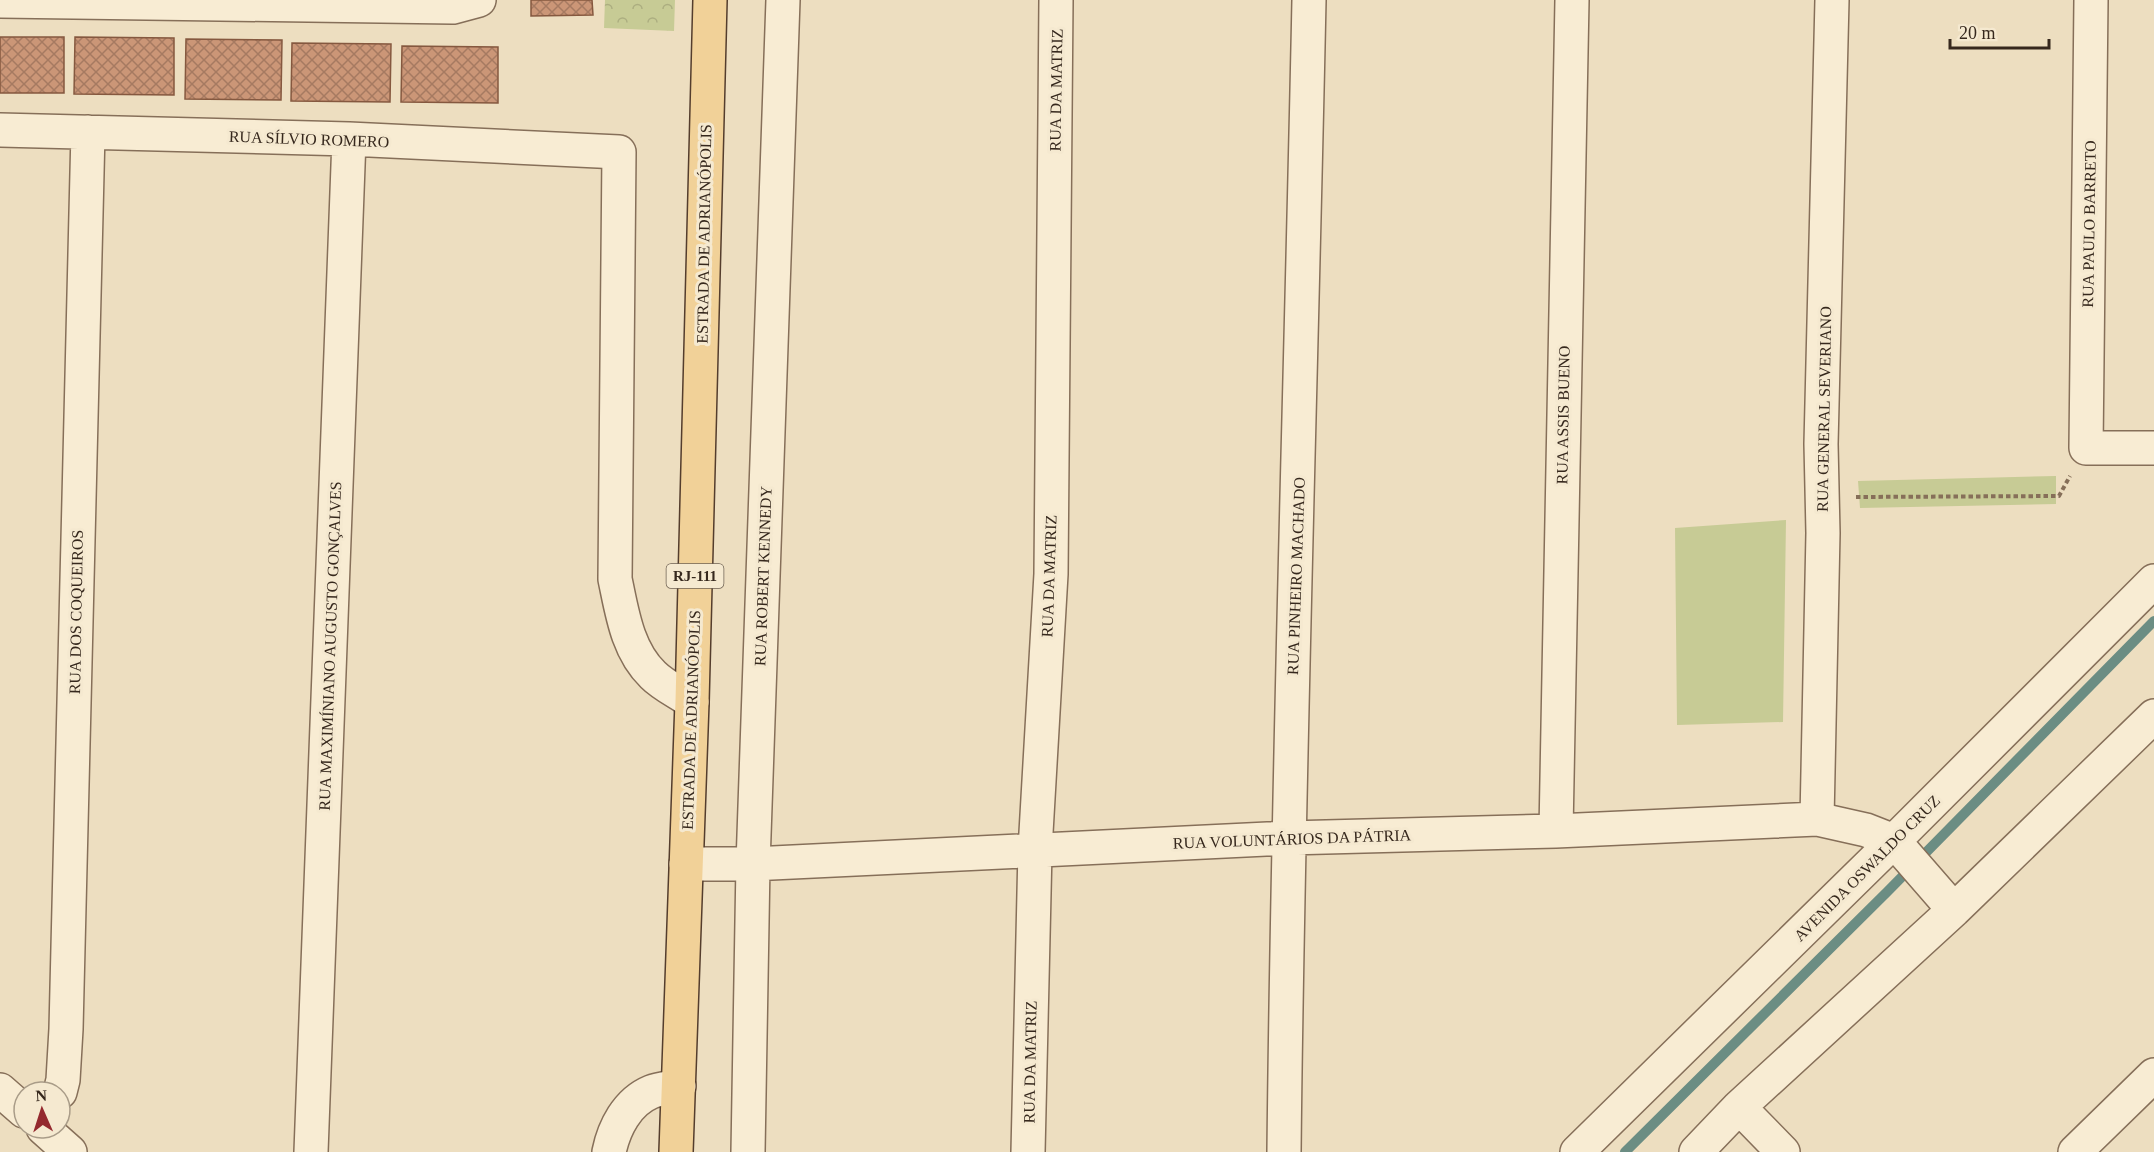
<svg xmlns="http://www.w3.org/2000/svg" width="2154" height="1152" viewBox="0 0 2154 1152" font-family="Georgia,serif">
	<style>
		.green { fill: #c7cb95 }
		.forest { fill: url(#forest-crowns) }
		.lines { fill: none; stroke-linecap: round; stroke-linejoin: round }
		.stream { stroke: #6b8d83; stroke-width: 10 }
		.building { fill: url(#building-cross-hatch); stroke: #85583f; stroke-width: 1.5 }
		.minor-casing { stroke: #866f59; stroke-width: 36 }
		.major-casing { stroke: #543d2d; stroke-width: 36 }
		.path { stroke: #866f59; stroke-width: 4; stroke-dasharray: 4.5 3; stroke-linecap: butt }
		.minor { stroke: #f8ecd3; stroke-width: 33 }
		.major { stroke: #f1d198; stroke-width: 33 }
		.labels { text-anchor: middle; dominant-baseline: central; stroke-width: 6; stroke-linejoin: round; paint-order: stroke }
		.shield { fill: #f5e9d0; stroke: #6f6253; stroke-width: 1.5 }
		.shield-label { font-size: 15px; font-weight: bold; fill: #36281d }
		.street-label { font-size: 16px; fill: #36281d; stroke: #f5e9d0 }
	</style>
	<defs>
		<pattern id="forest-crowns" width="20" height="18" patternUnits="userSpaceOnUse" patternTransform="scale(1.5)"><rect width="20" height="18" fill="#c7cb95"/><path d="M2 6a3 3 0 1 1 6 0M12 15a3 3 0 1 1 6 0" fill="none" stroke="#acae80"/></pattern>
		<pattern id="building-cross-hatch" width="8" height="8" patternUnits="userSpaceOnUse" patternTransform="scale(1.5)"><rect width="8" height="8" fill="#cb9677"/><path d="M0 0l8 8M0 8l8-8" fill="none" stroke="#a67a61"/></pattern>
	</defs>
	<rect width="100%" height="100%" fill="#eddec0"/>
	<!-- green -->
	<path class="green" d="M 2056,476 L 2056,504 L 1860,508 L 1858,481 Z
		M 1786,520 L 1783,722 L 1677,725 L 1675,528 Z"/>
	<!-- forest -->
	<path class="forest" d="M 605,0 L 675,0 L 674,31 L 604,28 Z"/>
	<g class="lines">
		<!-- stream -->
		<path class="stream" d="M 1625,1152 L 1887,892 L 2154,621"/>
	</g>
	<!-- building -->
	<path class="building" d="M 531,0 L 592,0 L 593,15 L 531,16 Z
		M 0,37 L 64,37 L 64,93 L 0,93 Z
		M 75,37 L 174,38 L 174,95 L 74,94 Z
		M 186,39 L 282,40 L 281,100 L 185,99 Z
		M 292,43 L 391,44 L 390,102 L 291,101 Z
		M 402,46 L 498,47 L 498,103 L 401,102 Z"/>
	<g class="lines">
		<defs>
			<path id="minor" d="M 2091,0 L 2086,448 L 2154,448
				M 0,1 L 453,7 L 479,0
				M 0,130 L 349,139 L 619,152 L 615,579 C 622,612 627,650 653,675 C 664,686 680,693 692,702
				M 1817,819 L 1823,533 L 1821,444 L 1832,0
				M 1556,831 L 1572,0
				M 686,864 L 753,864 L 1288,838 L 1556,831 L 1817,819 L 1866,830 L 1894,841 L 1954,910
				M 0,1090 L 24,1111
				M 60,1092 L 63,1080 L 66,1029 L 88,132
				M 1739,1107 L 1783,1152
				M 43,1128 L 70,1152
				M 311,1152 L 349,139
				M 609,1152 C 614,1128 627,1102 651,1092 C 659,1089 670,1088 679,1086
				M 748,1152 L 753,864 L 783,0
				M 1028,1152 L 1035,850 L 1051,574 L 1056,0
				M 1284,1152 C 1288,768 1301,384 1309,0
				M 1577,1152 L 1894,841 L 2154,581
				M 1696,1152 L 1739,1107 L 1954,910 L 2154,716
				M 2075,1152 L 2154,1075"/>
			<path id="major" d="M 676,1152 L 692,702 L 710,0"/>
		</defs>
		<!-- minor casing -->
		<use href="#minor" class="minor-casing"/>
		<!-- major casing -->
		<use href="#major" class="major-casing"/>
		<!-- path -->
		<path class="path" d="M 1856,497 L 2059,496 L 2070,476"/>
		<!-- minor -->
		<use href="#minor" class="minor"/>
		<!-- major -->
		<use href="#major" class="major"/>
	</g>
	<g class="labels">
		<!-- shield labels -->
		<rect class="shield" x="666.5" y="564" width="57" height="24" rx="4.5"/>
		<g class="shield-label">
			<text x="695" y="576">RJ-111</text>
		</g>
		<!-- street labels -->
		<g class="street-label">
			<text transform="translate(1056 90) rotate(-89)">RUA DA MATRIZ</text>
			<text transform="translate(309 139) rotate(2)">RUA SÍLVIO ROMERO</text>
			<text transform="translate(2089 224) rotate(-89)">RUA PAULO BARRETO</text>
			<text transform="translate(704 234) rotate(-89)">ESTRADA DE ADRIANÓPOLIS</text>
			<text transform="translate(1824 409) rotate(-89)">RUA GENERAL SEVERIANO</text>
			<text transform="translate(1563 415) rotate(-89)">RUA ASSIS BUENO</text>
			<text transform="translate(763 576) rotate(-88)">RUA ROBERT KENNEDY</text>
			<text transform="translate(1049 576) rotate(-88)">RUA DA MATRIZ</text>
			<text transform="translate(1296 576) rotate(-88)">RUA PINHEIRO MACHADO</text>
			<text transform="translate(76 612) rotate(-89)">RUA DOS COQUEIROS</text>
			<text transform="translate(330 646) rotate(-88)">RUA MAXIMÍNIANO AUGUSTO GONÇALVES</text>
			<text transform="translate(691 720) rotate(-88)">ESTRADA DE ADRIANÓPOLIS</text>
			<text transform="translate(1292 839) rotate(-2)">RUA VOLUNTÁRIOS DA PÁTRIA</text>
			<text transform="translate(1867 868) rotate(-45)">AVENIDA OSWALDO CRUZ</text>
			<text transform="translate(1030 1062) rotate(-89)">RUA DA MATRIZ</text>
		</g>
	</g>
	<!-- north arrow -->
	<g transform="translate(42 1110) rotate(357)"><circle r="28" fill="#f5e9d0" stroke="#a99c88" stroke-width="1.5"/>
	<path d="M0-4.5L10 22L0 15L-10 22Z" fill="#94292e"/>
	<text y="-9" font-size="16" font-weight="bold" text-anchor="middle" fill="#36281d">N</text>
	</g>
	<!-- scale -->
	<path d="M1950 39v9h99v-9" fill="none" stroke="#36281d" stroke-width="3"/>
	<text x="1959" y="39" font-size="18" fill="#36281d" stroke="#f5e9d0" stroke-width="4.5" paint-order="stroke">20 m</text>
</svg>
